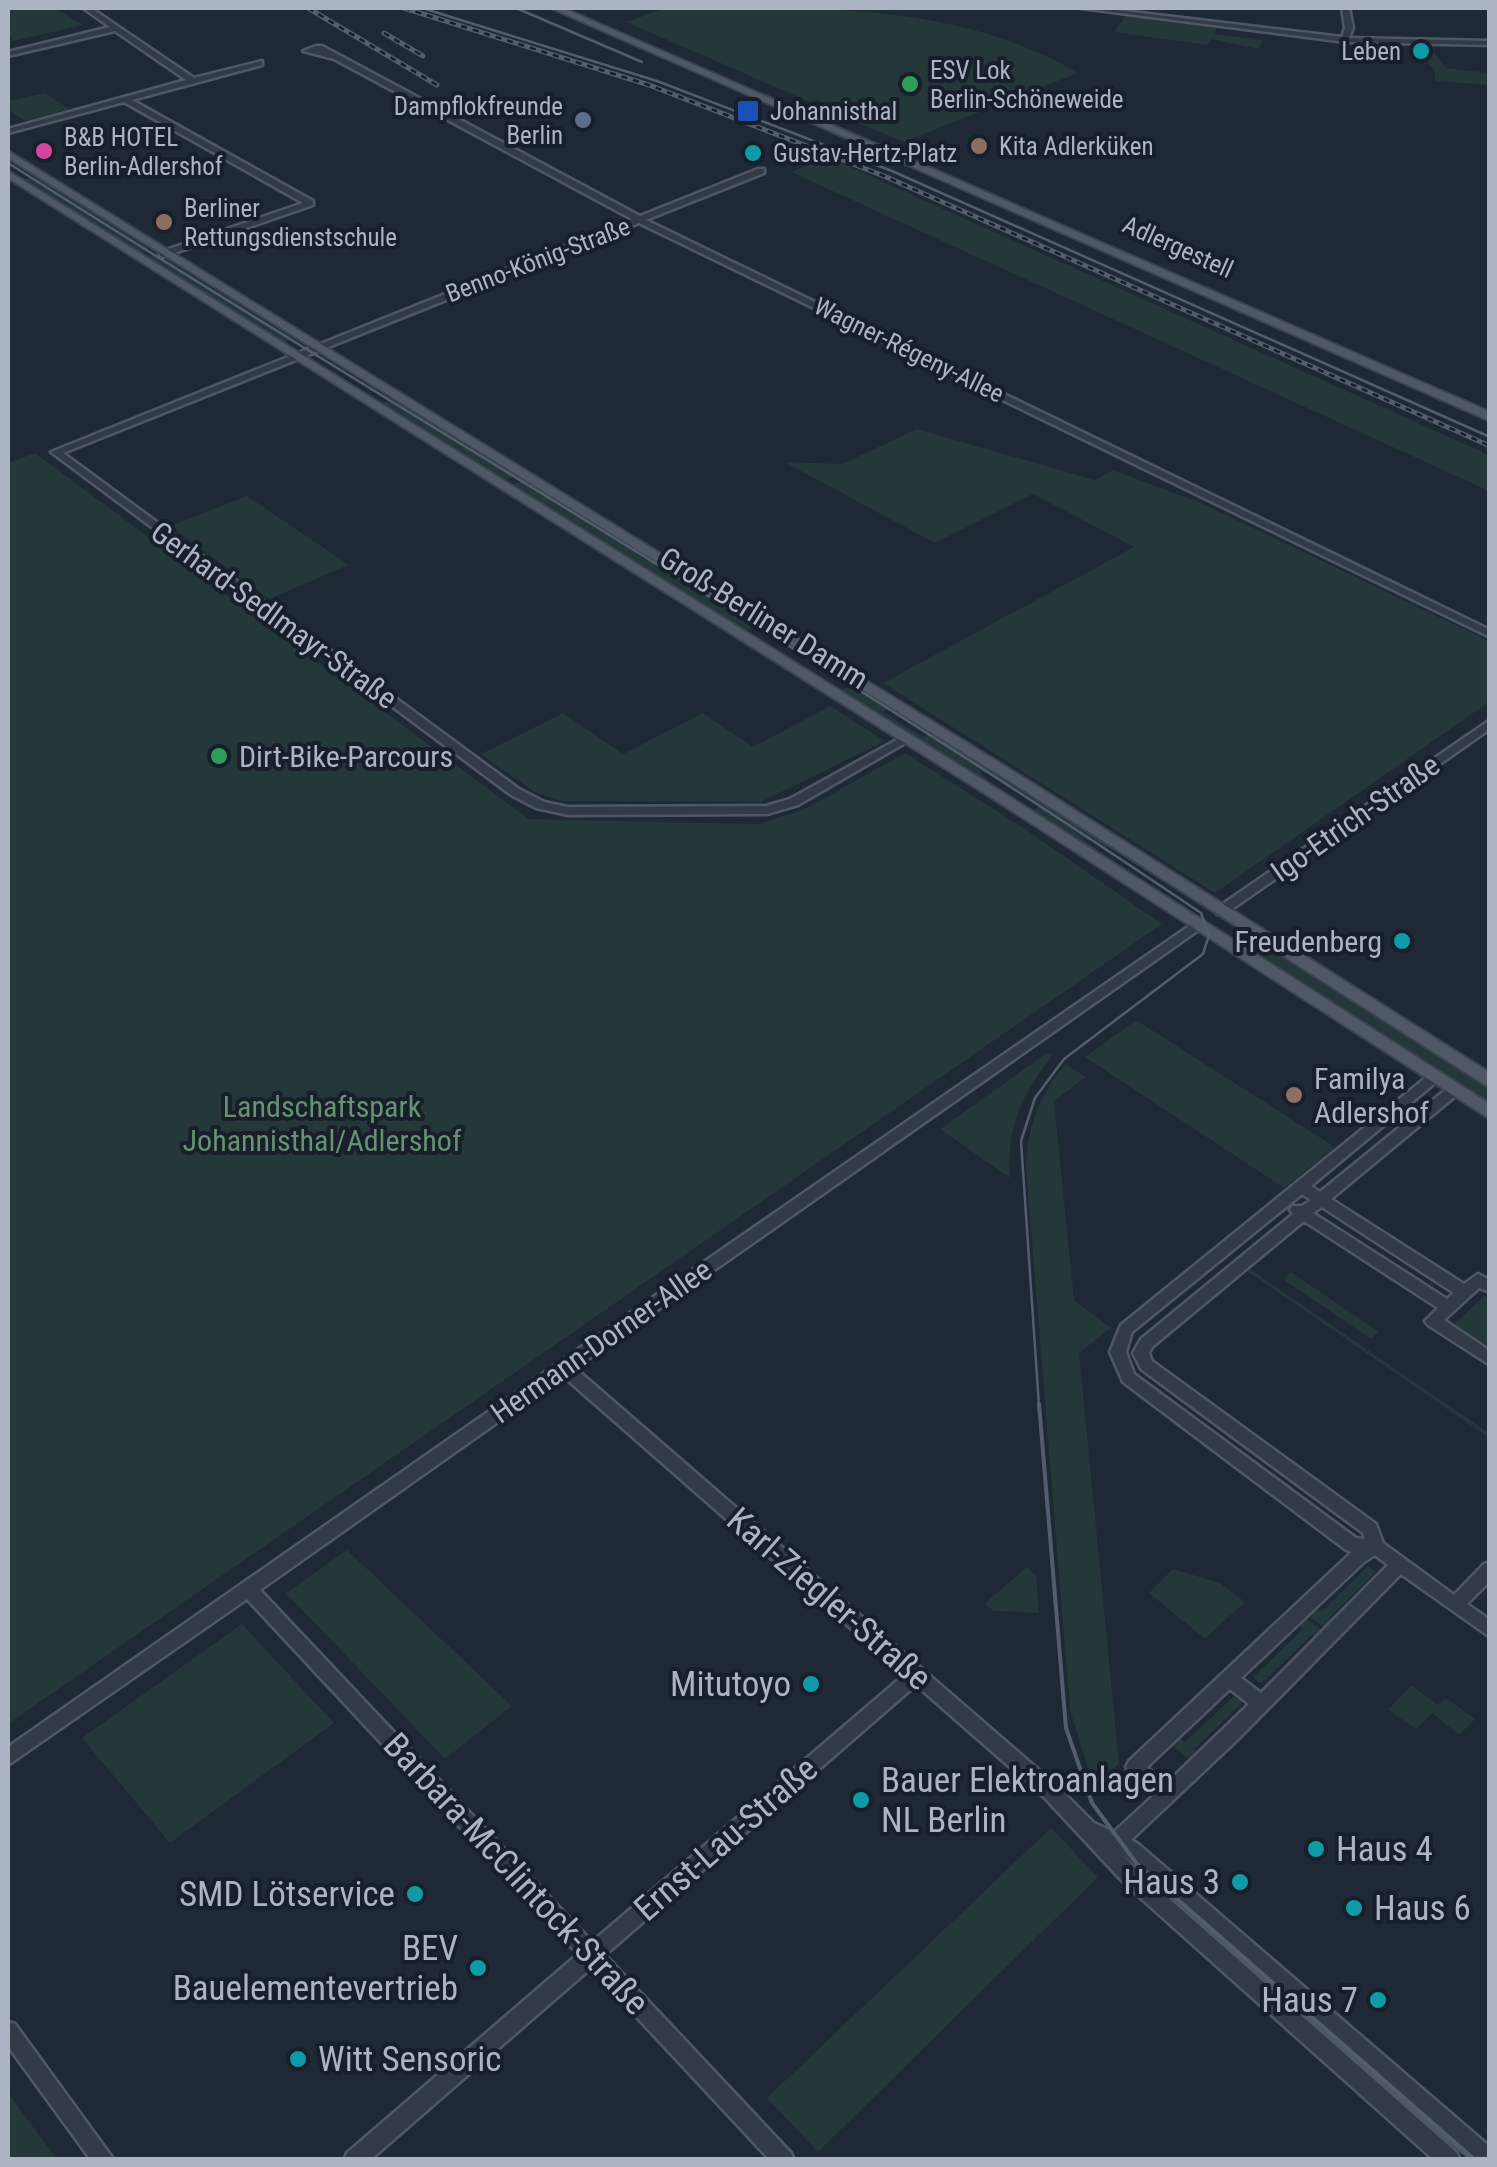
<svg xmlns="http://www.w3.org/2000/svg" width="1497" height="2167" viewBox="0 0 1497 2167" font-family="'Roboto Condensed',sans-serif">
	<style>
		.green { fill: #243739 }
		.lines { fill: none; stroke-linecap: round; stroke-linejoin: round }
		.minor-casing { stroke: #505764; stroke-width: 5 }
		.major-casing { stroke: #3c4350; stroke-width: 4 }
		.minor { fill: #323a46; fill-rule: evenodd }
		.major { fill: #505866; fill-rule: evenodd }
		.tram-far1 { stroke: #545d6d; stroke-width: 2.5 }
		.tram { stroke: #545d6d; stroke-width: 4 }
		.rail-casing { stroke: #545d6d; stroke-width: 5 }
		.rail { stroke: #181f2a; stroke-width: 2.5; stroke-dasharray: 6; stroke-linecap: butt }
		.culture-dot { fill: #0f9aa8; stroke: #181f2a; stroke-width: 4 }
		.leisure-dot { fill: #2e9e5b; stroke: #181f2a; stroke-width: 4 }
		.transit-dot { fill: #1a4fb4; stroke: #181f2a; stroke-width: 4 }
		.service-dot { fill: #5c6f8a; stroke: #181f2a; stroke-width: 4 }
		.education-dot { fill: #8d6e63; stroke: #181f2a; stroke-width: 4 }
		.hotel-dot { fill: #d1479c; stroke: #181f2a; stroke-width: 4 }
		.labels { text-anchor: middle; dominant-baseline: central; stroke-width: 8; stroke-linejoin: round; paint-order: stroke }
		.far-poi-label { font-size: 25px; fill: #acb4c3; stroke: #181f2a; text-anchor: start }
		.far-street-label { font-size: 25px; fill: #acb4c3; stroke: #181f2a }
		.street-label { font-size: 30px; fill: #acb4c3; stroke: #181f2a }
		.poi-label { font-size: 30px; fill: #acb4c3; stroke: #181f2a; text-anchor: start }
		.park-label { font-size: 30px; fill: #649371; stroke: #181f2a }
		.near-street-label { font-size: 35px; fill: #acb4c3; stroke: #181f2a }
		.near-poi-label { font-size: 35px; fill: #acb4c3; stroke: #181f2a; text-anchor: end }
	</style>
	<rect width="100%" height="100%" fill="#1f2835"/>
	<!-- green -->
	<path class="green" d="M 8,8 L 55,8 L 83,25 L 13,41 L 8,32 Z
		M 561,8 L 567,8 L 1012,201 L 970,186 Z
		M 666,8 C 807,8 954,0 1078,73 L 904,142 L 842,116 L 848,112 L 817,100 L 810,102 L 626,22 Z
		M 1126,14 L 1216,28 L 1215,34 L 1263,40 L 1258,49 L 1211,39 L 1207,45 L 1114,32 Z
		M 1414,47 L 1431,48 L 1446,68 L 1489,73 L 1489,85 L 1435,81 L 1435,70 L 1425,60 L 1413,59 Z
		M 45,93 L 69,109 L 25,121 L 8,109 L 8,101 Z
		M 828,157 L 1489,455 L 1489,491 L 791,172 Z
		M 35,176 L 148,248 L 148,251 L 136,254 L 22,180 Z
		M 156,253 L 294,339 L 280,344 L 144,259 Z
		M 393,400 L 516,476 L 502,482 L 376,404 Z
		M 917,429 L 1095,480 L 1113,470 L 1203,504 L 1489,641 L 1489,702 L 1215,893 L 883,683 L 1134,547 L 1033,494 L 935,543 L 784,462 L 842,464 Z
		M 35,453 L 529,819 L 759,824 L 803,810 L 905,753 L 1022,827 L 1162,924 L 8,1724 L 8,463 Z
		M 525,481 L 753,622 L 750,624 L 754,627 L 743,633 L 512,488 L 512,484 Z
		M 247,496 L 349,565 L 269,599 L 170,526 Z
		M 853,684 L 891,707 L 883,712 L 923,737 L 932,732 L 1110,845 L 1105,848 L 1079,836 L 1099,851 L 1094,854 L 1031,812 L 1039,806 L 984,771 L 980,773 L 989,780 L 984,783 L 838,692 Z
		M 830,706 L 885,741 L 761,802 L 562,801 L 535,792 L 481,754 L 563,713 L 623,754 L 703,713 L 753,747 Z
		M 1242,931 L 1489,1086 L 1489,1107 L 1229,943 Z
		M 1136,1020 L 1335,1147 L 1284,1188 L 1085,1057 Z
		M 1048,1052 L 1053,1055 C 1022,1094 1006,1128 1010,1178 L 940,1129 Z
		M 1066,1064 L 1086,1077 L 1054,1101 L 1074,1300 L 1111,1328 L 1079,1353 L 1119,1763 L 1094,1788 L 1070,1710 L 1026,1168 C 1027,1128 1039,1094 1066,1064 Z
		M 1250,1269 L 1489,1433 L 1489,1438 L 1247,1271 Z
		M 1291,1272 L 1379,1332 L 1371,1339 L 1283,1279 Z
		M 1484,1296 L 1489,1297 L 1489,1354 L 1455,1332 L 1455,1323 Z
		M 347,1550 L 512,1706 L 445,1759 L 286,1593 Z
		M 1368,1566 L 1376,1572 L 1329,1618 L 1336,1625 L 1330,1632 L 1305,1613 L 1312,1606 L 1321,1612 Z
		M 1027,1567 L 1036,1575 L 1039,1613 L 994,1611 L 984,1604 Z
		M 1173,1569 L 1220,1583 L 1245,1602 L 1205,1639 L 1149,1593 Z
		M 1302,1616 L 1327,1634 L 1321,1641 L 1312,1635 L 1261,1684 L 1253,1677 L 1303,1629 L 1296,1622 Z
		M 242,1624 L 334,1723 L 170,1843 L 82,1738 Z
		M 1411,1685 L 1438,1705 L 1446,1698 L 1475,1719 L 1459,1735 L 1432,1713 L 1416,1729 L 1388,1710 Z
		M 1237,1693 L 1245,1700 L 1194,1749 L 1202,1757 L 1194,1764 L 1170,1743 L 1177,1736 L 1185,1742 Z
		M 1051,1828 L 1098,1877 L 818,2152 L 767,2098 Z
		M 8,2093 L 57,2159 L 8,2159 Z"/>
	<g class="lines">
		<defs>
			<path id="minor" d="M 83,8 L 91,8 L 194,78 L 262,61 L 262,65 L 132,100 L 313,201 L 313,205 L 163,257 L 160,256 L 160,252 L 303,203 L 124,102 L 8,133 L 8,129 L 186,80 L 115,31 L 8,56 L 8,52 L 110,27 Z
				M 1081,8 L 1099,8 L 1342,37 L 1345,28 L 1342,8 L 1349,8 L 1353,28 L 1349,38 L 1490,41 L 1490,45 L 1345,42 Z
				M 316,46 L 322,46 L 640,216 L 758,169 L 764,169 L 764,173 L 646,220 L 1490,630 L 1490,637 L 639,223 L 63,453 L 519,789 L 544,802 L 568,807 L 766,806 L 790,799 L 902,737 L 910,737 L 912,739 L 798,805 L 767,814 L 568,815 L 536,808 L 511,795 L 51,452 L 632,219 L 334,59 L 303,51 Z
				M 1490,720 L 1490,729 L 1225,914 L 1217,914 L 1215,911 L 1217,908 Z
				M 1195,922 L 1201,926 L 1200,929 L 575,1368 L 1056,1785 L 1094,1823 L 1114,1832 L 1153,1796 L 1129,1773 L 1126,1767 L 1129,1761 L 1352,1552 L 1346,1550 L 1123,1382 L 1110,1352 L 1121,1325 L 1429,1075 L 1439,1075 L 1441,1078 L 1311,1186 L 1320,1192 L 1449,1087 L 1459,1087 L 1461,1090 L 1459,1093 L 1331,1199 L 1464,1284 L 1478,1274 L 1490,1280 L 1490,1292 L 1479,1288 L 1444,1320 L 1490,1351 L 1490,1365 L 1428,1325 L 1425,1321 L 1438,1308 L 1304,1221 L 1152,1347 L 1149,1353 L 1152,1361 L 1376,1524 L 1383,1543 L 1454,1595 L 1484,1564 L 1490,1562 L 1490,1581 L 1467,1604 L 1490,1620 L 1490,1637 L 1401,1574 L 1237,1740 L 1131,1840 L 1138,1844 L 1490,2147 L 1490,2160 L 1473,2160 L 1123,1855 L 1139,1872 L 1457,2153 L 1460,2160 L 1434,2160 L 1125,1884 L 1044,1797 L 916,1685 L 605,1955 L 791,2153 L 794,2160 L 770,2160 L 591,1968 L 370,2160 L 344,2160 L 347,2153 L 578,1954 L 247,1599 L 8,1765 L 8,1747 L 558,1363 ZM 1302,1194 L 1311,1200 L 1302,1206 L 1292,1206 L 1290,1210 L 1293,1214 L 1141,1339 L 1133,1353 L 1141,1369 L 1363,1533 L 1365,1539 L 1356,1538 L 1134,1374 L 1126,1352 L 1132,1332 ZM 1322,1207 L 1454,1293 L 1447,1299 L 1313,1213 ZM 563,1376 L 904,1675 L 592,1942 L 260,1590 ZM 1375,1555 L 1388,1565 L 1261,1693 L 1241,1678 L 1364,1562 ZM 1230,1689 L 1249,1704 L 1166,1784 L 1147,1767 Z
				M 8,2022 L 15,2024 L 114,2160 L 91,2160 L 8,2046 Z"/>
			<path id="major" d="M 551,8 L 563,8 L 1490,412 L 1490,421 Z
				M 8,151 L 1024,778 L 1490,1073 L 1490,1088 L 1014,784 L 8,158 Z
				M 8,171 L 1002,792 L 1490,1104 L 1490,1119 L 992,798 L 8,178 Z"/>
		</defs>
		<!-- minor casing -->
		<use href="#minor" class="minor-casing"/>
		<!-- major casing -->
		<use href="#major" class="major-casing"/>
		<!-- minor -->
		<use href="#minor" class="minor"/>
		<!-- major -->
		<use href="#major" class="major"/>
		<!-- tram-far1 -->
		<path class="tram-far1" d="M 422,8 L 657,81 L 892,171 L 1490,437
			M 516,8 L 642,62
			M 8,163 C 404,415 812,649 1201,913 L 1209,935 L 1203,954 L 1064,1059 L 1035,1098 L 1021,1141 L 1039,1406"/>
		<!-- tram -->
		<path class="tram" d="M 1039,1404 L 1066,1728 L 1092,1803 L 1137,1864 L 1475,2160"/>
		<defs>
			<path id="rail" d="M 308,8 L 437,85
				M 404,8 L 649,85 L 884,176 L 1490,446
				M 384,33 L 423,56"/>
		</defs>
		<!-- rail casing -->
		<use href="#rail" class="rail-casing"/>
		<!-- rail -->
		<use href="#rail" class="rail"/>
	</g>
	<!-- markers -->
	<g class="culture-dot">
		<circle cx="1421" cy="51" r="10"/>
		<circle cx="753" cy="153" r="10"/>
		<circle cx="1402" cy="941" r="10"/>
		<circle cx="811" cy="1684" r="10"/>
		<circle cx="861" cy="1800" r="10"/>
		<circle cx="1316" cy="1849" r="10"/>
		<circle cx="1240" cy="1882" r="10"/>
		<circle cx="415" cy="1894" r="10"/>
		<circle cx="1354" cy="1908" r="10"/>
		<circle cx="478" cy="1968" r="10"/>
		<circle cx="1378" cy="2000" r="10"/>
		<circle cx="298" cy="2059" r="10"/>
	</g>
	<g class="leisure-dot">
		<circle cx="910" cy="84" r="10"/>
		<circle cx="219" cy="756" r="10"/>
	</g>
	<rect class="transit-dot" x="736" y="99" width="24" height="24" rx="5"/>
	<circle class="service-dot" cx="583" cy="120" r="10"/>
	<g class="education-dot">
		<circle cx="979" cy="146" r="10"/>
		<circle cx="164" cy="222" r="10"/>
		<circle cx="1294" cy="1095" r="10"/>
	</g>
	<circle class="hotel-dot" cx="44" cy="151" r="10"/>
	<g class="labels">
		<!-- far-poi labels -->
		<g class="far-poi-label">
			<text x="1401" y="51" text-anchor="end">Leben</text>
			<text x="930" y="70">ESV Lok<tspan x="930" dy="29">Berlin-Schöneweide</tspan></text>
			<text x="563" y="106" text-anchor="end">Dampflokfreunde<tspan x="563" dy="29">Berlin</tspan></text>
			<text x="770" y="111">Johannisthal</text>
			<text x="64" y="137">B&amp;B HOTEL<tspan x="64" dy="29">Berlin-Adlershof</tspan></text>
			<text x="999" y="146">Kita Adlerküken</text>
			<text x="773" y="153">Gustav-Hertz-Platz</text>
			<text x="184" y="208">Berliner<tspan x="184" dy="29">Rettungsdienstschule</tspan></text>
		</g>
		<!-- far-street labels -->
		<g class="far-street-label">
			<text transform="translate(1178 247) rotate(24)">Adlergestell</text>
			<text transform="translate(538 260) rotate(-21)">Benno-König-Straße</text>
			<text transform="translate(909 350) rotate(26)">Wagner-Régeny-Allee</text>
		</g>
		<!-- street labels -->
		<g class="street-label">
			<text transform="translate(274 615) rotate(36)">Gerhard-Sedlmayr-Straße</text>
			<text transform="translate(764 618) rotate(32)">Groß-Berliner Damm</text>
			<text transform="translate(1355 818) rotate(-35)">Igo-Etrich-Straße</text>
			<text transform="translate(601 1341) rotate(-35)">Hermann-Dorner-Allee</text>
		</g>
		<!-- poi labels -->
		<g class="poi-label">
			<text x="239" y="756">Dirt-Bike-Parcours</text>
			<text x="1382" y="941" text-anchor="end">Freudenberg</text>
			<text x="1314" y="1078">Familya<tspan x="1314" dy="34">Adlershof</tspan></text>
		</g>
		<!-- park labels -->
		<g class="park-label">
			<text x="322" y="1106">Landschaftspark<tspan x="322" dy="34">Johannisthal/Adlershof</tspan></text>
		</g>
		<!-- near-street labels -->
		<g class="near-street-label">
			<text transform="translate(829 1599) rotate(41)">Karl-Ziegler-Straße</text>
			<text transform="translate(726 1839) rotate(-41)">Ernst-Lau-Straße</text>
			<text transform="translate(516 1874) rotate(47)">Barbara-McClintock-Straße</text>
		</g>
		<!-- near-poi labels -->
		<g class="near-poi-label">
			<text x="791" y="1684">Mitutoyo</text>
			<text x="881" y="1780" text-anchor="start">Bauer Elektroanlagen<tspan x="881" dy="40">NL Berlin</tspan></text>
			<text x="1336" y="1849" text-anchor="start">Haus 4</text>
			<text x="1220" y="1882">Haus 3</text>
			<text x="395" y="1894">SMD Lötservice</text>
			<text x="1374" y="1908" text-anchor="start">Haus 6</text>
			<text x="458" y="1948">BEV<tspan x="458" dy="40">Bauelementevertrieb</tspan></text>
			<text x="1358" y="2000">Haus 7</text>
			<text x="318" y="2059" text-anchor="start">Witt Sensoric</text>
		</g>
	</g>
	<!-- border -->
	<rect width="1497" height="2167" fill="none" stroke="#acb4c3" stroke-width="20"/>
</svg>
